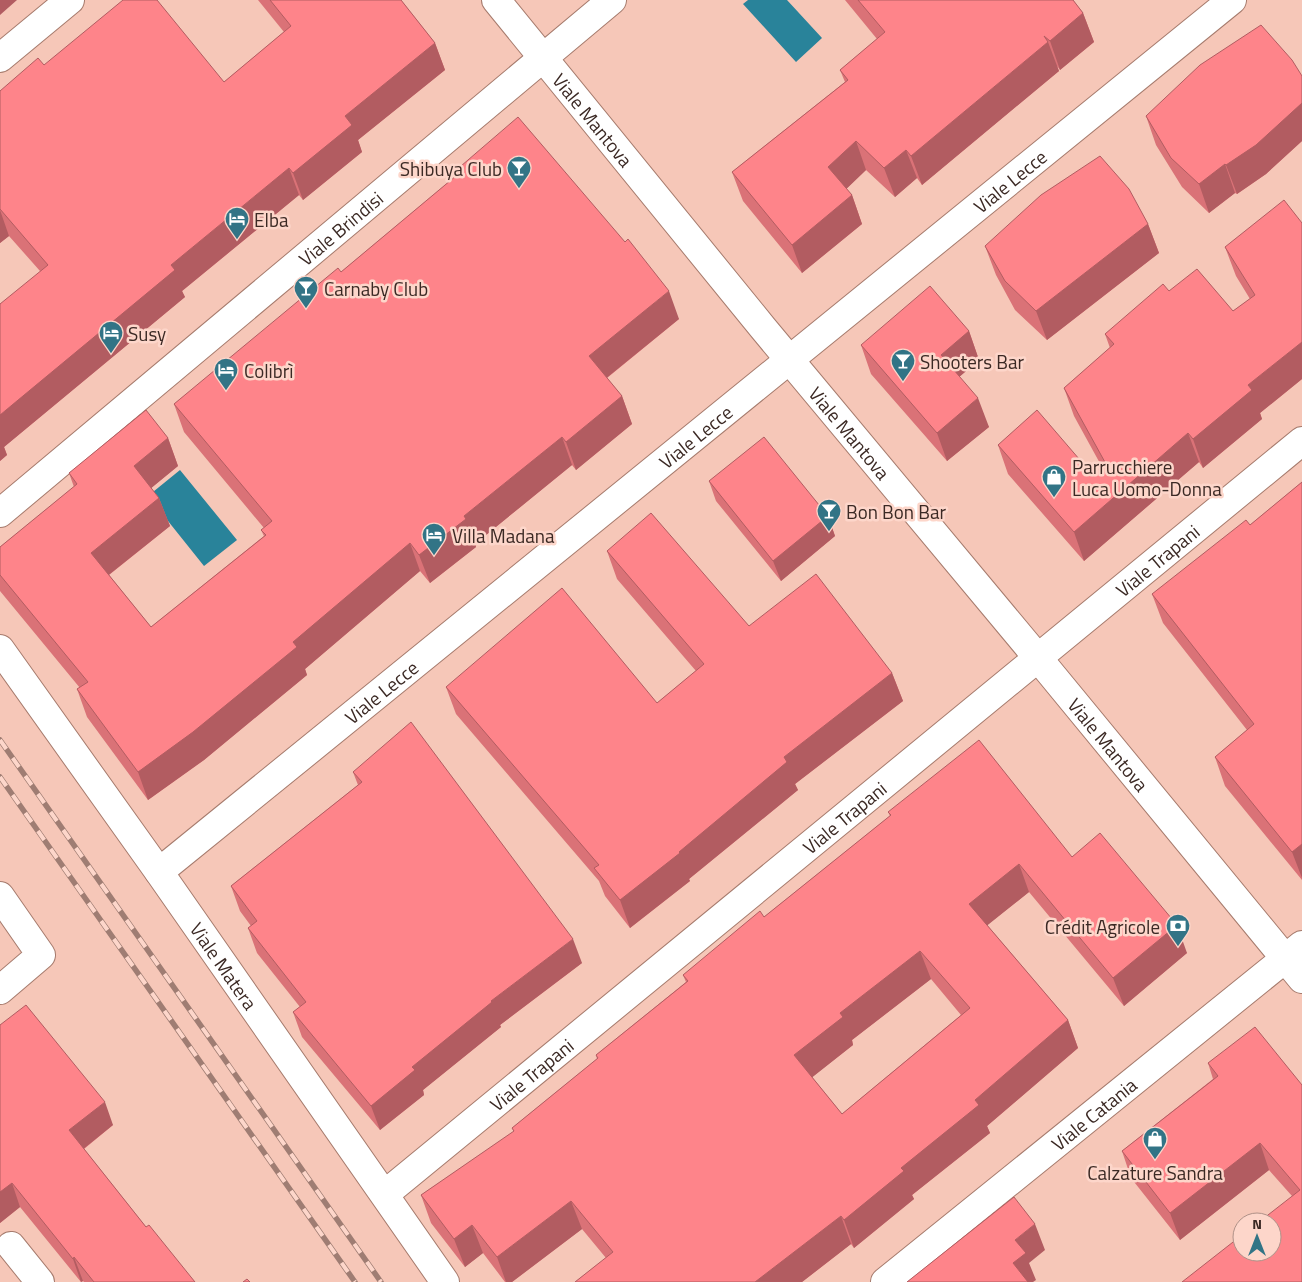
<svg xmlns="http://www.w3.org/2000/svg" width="1302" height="1282" viewBox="0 0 1302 1282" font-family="'Titillium Web',sans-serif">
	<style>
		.water { fill: #29839a }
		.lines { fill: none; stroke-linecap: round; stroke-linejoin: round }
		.minor-casing { stroke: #a67b6d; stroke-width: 30 }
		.minor { stroke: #fff; stroke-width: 28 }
		.rail-casing { stroke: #9f7d73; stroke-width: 5.5 }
		.rail { stroke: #fdd6ca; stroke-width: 4; stroke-dasharray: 11; stroke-linecap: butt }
		.wall { fill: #da7277; fill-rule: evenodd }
		.shaded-wall { fill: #b25c61 }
		.building { fill: #fe848a; stroke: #b25c61; fill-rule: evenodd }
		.labels { text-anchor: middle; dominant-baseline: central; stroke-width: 5; stroke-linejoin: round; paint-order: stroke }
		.street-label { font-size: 19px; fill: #3b2924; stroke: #fdd6ca }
		.poi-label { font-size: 19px; fill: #3b2924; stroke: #fdd6ca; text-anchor: start }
	</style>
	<rect width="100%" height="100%" fill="#f6c7b8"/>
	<!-- water -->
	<path class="water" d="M 748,0 L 787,0 L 822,38 L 796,62 L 743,4 Z
		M 180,470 L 237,540 L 204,566 L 148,496 Z"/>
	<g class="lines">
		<defs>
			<g id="minor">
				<path id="s1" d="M 496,0 L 763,328 L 1038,658 L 1302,979"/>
				<path d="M 0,58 L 70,0"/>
				<path id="s2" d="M 0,513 L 612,0"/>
				<path id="s3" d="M 0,649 L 159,872 L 445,1282"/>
				<path id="s4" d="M 159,872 L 1232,0"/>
				<path d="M 0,896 L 41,955 L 0,990"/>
				<path id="s5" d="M 385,1194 L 1302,441"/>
				<path d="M 11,1246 L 40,1282"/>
				<path id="s6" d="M 885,1282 L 1302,945"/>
			</g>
		</defs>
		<!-- minor casing -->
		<use href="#minor" class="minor-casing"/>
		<!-- minor -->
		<use href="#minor" class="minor"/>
		<defs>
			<path id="rail" d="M 0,740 L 381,1282
				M 0,777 L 355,1282"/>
		</defs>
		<!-- rail casing -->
		<use href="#rail" class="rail-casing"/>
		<!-- rail -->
		<use href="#rail" class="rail"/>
	</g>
	<!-- wall -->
	<path class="wall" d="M 258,0 L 401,0 L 435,43 L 445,70 L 358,140 L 362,152 L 303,200 L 299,195 L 182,291 L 185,297 L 4,447 L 7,455 L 0,461 L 40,271 L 9,236 L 0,243 L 0,91 L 44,65 L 224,82 L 284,32 Z
		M 845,0 L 1073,0 L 1083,13 L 1094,42 L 1060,70 L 1057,66 L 1059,71 L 922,185 L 917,178 L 895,197 L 866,170 L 846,189 L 852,195 L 862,224 L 802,273 L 743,201 L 732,172 L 845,82 L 840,70 L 877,39 Z
		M 1302,76 L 1302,141 L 1266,174 L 1237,194 L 1235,193 L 1209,213 L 1182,187 L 1156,145 L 1146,116 Z
		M 454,172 L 679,319 L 607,378 L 622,396 L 632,424 L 576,470 L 572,465 L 475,544 L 476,547 L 430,583 L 420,571 L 305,669 L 307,675 L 204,760 L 148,800 L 87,717 L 77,689 L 80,688 L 0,591 L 0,547 L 74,487 L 69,473 L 168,438 L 178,466 L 151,488 L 159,498 L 170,526 L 109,575 L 151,627 L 264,536 L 261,530 L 264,528 L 184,432 L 174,404 L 341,272 L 456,176 Z
		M 1302,223 L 1302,379 L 1260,413 L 1262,419 L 1203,468 L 1199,462 L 1084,561 L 1008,474 L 998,445 L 1092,474 L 1102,467 L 1074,416 L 1064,388 L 1110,348 L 1105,334 L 1169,291 L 1233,311 L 1250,299 L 1236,276 L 1225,247 Z
		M 1148,224 L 1159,253 L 1047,340 L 1015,310 L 996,275 L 985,246 Z
		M 969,331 L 979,360 L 959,377 L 989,427 L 947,461 L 871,374 L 861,345 Z
		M 709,481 L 828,516 L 835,536 L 781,581 L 716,501 Z
		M 1302,482 L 1302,880 L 1225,786 L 1215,757 L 1247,730 L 1163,623 L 1152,594 L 1250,525 Z
		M 607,551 L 749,626 L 892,673 L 903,701 L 795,784 L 798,790 L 689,879 L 690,881 L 630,928 L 605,896 L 599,881 L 456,714 L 446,687 L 657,703 L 696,671 L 617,579 Z
		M 353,772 L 582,963 L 500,1025 L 501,1027 L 423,1090 L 424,1095 L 380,1130 L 302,1037 L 293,1012 L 300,1007 L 257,953 L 248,928 L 251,926 L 240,911 L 231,886 L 358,785 Z
		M 888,812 L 1072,857 L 1187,953 L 1124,1006 L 1029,892 L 987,925 L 1068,1020 L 1078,1048 L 987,1126 L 990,1133 L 912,1195 L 914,1199 L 854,1248 L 851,1244 L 802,1282 L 575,1282 L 606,1258 L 582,1229 L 512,1282 L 505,1282 L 483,1253 L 465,1267 L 431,1223 L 421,1195 L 514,1132 L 512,1128 L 597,1059 L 596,1055 L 686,982 L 683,975 L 764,917 L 890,816 ZM 931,979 L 961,1015 L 842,1114 L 812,1077 L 853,1045 L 852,1040 Z
		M 0,1025 L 113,1125 L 84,1149 L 146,1227 L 195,1282 L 84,1282 L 83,1281 L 81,1282 L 20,1207 L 0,1223 Z
		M 1208,1063 L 1302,1085 L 1302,1282 L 1292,1196 L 1269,1170 L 1180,1240 L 1131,1178 L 1122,1151 L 1213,1079 Z"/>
	<!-- shaded-wall -->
	<path class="shaded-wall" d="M 0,0 L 17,0 L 0,15 Z
		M 1083,13 L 1094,42 L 1060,70 L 1050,41 Z
		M 1048,42 L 1059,71 L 922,185 L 911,156 Z
		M 435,43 L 445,70 L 358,140 L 362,152 L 303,200 L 293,173 L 345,116 Z
		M 1302,103 L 1302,141 L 1266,174 L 1237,194 L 1226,165 Z
		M 856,141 L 866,170 L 839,196 L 828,167 Z
		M 906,150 L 917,178 L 895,197 L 884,168 Z
		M 1225,164 L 1235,193 L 1209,213 L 1199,184 Z
		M 289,168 L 299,195 L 182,291 L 185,297 L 4,447 L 7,455 L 0,461 L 0,415 L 171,265 Z
		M 852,195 L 862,224 L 802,273 L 792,245 Z
		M 0,210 L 9,236 L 0,243 Z
		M 1148,224 L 1159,253 L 1047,340 L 1036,311 Z
		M 669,291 L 679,319 L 599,384 L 589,356 Z
		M 969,331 L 979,360 L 951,384 L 941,355 Z
		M 1302,342 L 1302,379 L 1260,413 L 1262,419 L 1203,468 L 1193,439 L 1248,385 Z
		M 622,396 L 632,424 L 576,470 L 566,442 Z
		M 978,398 L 989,427 L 947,461 L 937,433 Z
		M 1188,433 L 1199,462 L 1084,561 L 1074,532 Z
		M 562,437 L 572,465 L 475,544 L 476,547 L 430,583 L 419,555 L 464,516 Z
		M 168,438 L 178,466 L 144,494 L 134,466 Z
		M 159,498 L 170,526 L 101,581 L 91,553 Z
		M 828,516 L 835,536 L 781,581 L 773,561 Z
		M 410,543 L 420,571 L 305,669 L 307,675 L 204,760 L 148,800 L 138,772 Z
		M 892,673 L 903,701 L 795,784 L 798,790 L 689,879 L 690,881 L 630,928 L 620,900 L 679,852 L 784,757 Z
		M 1302,844 L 1302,878 L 1292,852 Z
		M 1019,864 L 1029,892 L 979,932 L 969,904 Z
		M 1177,925 L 1187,953 L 1124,1006 L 1113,978 Z
		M 573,939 L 582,963 L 500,1025 L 501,1027 L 423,1090 L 424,1095 L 380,1130 L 371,1106 L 412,1067 L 491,1001 Z
		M 920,951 L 931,979 L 852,1040 L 853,1045 L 805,1083 L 794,1055 L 840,1013 Z
		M 1068,1020 L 1078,1048 L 987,1126 L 990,1133 L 912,1195 L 914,1199 L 854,1248 L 844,1220 L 901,1168 L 975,1100 Z
		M 105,1102 L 113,1125 L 77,1154 L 69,1130 Z
		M 1260,1143 L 1269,1170 L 1180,1240 L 1170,1213 Z
		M 12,1183 L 20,1207 L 0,1223 L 0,1192 Z
		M 571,1201 L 582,1229 L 512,1282 L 506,1282 L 497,1257 Z
		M 841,1216 L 851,1244 L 802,1282 L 755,1282 Z
		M 1035,1224 L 1045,1250 L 1029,1263 L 1036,1280 L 1033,1282 L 1020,1282 L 1013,1263 L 1015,1240 Z
		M 472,1225 L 483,1253 L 465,1267 L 454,1239 Z
		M 74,1257 L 83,1281 L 81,1282 L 73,1259 Z"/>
	<!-- building -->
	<path class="building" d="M 123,0 L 157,0 L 224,82 L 291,26 L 270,0 L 401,0 L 435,43 L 345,116 L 352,125 L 293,173 L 289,168 L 171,265 L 175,270 L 0,415 L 0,304 L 48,265 L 0,209 L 0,91 L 38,58 L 44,65 Z
		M 858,0 L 1073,0 L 1083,13 L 1050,41 L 1044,36 L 1048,42 L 911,156 L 906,150 L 884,168 L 856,141 L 828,167 L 852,195 L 792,245 L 732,172 L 848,80 L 840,70 L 885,32 Z
		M 1261,25 L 1292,60 L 1302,76 L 1302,103 L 1256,145 L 1226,165 L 1225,164 L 1199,184 L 1171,158 L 1146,116 L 1200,65 Z
		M 518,117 L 625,242 L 628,239 L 669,291 L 589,356 L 622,396 L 566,442 L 562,437 L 464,516 L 466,519 L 419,555 L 410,543 L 293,642 L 297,647 L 193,732 L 138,772 L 77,689 L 88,682 L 0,575 L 0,547 L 77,484 L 69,473 L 146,410 L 168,438 L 134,466 L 159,498 L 91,553 L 151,627 L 266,535 L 261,530 L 272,521 L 174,404 L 338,268 L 341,272 L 457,175 L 454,172 Z
		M 1100,156 L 1129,189 L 1148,224 L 1036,311 L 1005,281 L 985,246 L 1041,195 Z
		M 1284,200 L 1302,223 L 1302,342 L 1248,385 L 1252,390 L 1193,439 L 1188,433 L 1074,532 L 998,445 L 1037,410 L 1092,474 L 1106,464 L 1064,388 L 1114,344 L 1105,334 L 1163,284 L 1169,291 L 1197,269 L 1233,311 L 1255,295 L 1225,247 Z
		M 930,286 L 969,331 L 941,355 L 978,398 L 937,433 L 861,345 Z
		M 764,437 L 828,516 L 773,561 L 709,481 Z
		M 1302,482 L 1302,844 L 1292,852 L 1215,757 L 1254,724 L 1152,594 L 1246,520 L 1250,525 Z
		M 651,513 L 749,626 L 816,574 L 892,673 L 784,757 L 787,762 L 679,852 L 680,853 L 620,900 L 594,868 L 599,865 L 446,687 L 562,588 L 657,703 L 704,664 L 607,551 Z
		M 411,722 L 573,939 L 491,1001 L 492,1002 L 412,1067 L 415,1070 L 371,1106 L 293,1012 L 306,1002 L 248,928 L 257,921 L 231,886 L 362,782 L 353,772 Z
		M 979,740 L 1072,857 L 1100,833 L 1177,925 L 1113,978 L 1019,864 L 969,904 L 1068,1020 L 975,1100 L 979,1105 L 901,1168 L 904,1171 L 844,1220 L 841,1216 L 755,1282 L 575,1282 L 613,1252 L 571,1201 L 497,1257 L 472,1225 L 454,1239 L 421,1195 L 514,1131 L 512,1128 L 598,1058 L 596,1055 L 688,981 L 683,975 L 760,911 L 764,917 L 891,815 L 888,812 ZM 920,951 L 970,1008 L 842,1114 L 794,1055 L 843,1017 L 840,1013 Z
		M 26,1005 L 105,1102 L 69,1130 L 146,1227 L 149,1225 L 195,1282 L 94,1282 L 74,1257 L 73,1259 L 12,1183 L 0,1192 L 0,1025 Z
		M 1255,1027 L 1302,1085 L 1302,1282 L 1182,1282 L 1242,1235 L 1242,1252 L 1272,1252 L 1272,1222 L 1259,1222 L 1300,1190 L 1260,1143 L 1170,1213 L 1122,1151 L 1218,1076 L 1208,1063 Z
		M 1014,1197 L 1035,1224 L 1015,1240 L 1026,1253 L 1013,1263 L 1028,1282 L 907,1282 Z
		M 247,1279 L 250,1282 L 243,1282 Z"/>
	<!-- icons -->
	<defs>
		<symbol id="bar-pin" viewBox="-11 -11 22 30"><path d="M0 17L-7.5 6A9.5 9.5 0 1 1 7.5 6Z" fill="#327486" stroke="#fdd6ca"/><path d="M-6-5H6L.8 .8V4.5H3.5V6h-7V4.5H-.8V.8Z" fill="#fff"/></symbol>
		<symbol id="hotel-pin" viewBox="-11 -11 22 30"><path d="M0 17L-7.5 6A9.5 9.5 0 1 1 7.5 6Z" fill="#327486" stroke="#fdd6ca"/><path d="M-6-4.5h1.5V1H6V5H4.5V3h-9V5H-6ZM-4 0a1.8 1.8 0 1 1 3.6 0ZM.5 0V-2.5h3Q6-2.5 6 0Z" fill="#fff"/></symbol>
		<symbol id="shop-pin" viewBox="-11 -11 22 30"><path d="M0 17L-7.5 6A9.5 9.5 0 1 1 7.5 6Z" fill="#327486" stroke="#fdd6ca"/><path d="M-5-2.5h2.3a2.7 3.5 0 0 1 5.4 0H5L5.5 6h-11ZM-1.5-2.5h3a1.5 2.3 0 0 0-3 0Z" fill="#fff"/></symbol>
		<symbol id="bank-pin" viewBox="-11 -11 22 30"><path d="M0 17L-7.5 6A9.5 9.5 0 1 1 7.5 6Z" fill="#327486" stroke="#fdd6ca"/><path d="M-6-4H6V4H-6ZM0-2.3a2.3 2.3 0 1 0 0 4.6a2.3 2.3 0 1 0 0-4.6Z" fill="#fff"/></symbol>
	</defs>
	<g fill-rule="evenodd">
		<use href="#bar-pin" x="505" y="154" width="28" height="38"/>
		<use href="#hotel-pin" x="223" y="205" width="28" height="38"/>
		<use href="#bar-pin" x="292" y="274" width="28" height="38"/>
		<use href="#hotel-pin" x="97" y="319" width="28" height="38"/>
		<use href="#bar-pin" x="889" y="347" width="28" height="38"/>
		<use href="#hotel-pin" x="212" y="356" width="28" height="38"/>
		<use href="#shop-pin" x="1040" y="463" width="28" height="38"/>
		<use href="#bar-pin" x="815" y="497" width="28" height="38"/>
		<use href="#hotel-pin" x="420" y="521" width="28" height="38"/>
		<use href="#bank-pin" x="1164" y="912" width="28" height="38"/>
		<use href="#shop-pin" x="1141" y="1125" width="28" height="38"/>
	</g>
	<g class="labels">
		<!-- street labels -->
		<g class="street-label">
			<text stroke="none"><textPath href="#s1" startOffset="154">Viale Mantova</textPath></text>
			<text stroke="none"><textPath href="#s4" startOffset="1096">Viale Lecce</textPath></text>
			<text stroke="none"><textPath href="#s2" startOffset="444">Viale Brindisi</textPath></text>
			<text stroke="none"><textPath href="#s1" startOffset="559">Viale Mantova</textPath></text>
			<text stroke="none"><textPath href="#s4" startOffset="691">Viale Lecce</textPath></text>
			<text stroke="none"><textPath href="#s5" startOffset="999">Viale Trapani</textPath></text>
			<text stroke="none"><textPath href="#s4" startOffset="286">Viale Lecce</textPath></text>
			<text stroke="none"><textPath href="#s1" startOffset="964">Viale Mantova</textPath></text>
			<text stroke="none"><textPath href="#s5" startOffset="594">Viale Trapani</textPath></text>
			<text stroke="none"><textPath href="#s3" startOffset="388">Viale Matera</textPath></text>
			<text stroke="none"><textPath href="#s5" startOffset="189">Viale Trapani</textPath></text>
			<text stroke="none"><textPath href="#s6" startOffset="268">Viale Catania</textPath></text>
		</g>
		<!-- poi labels -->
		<g class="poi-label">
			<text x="502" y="168" text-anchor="end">Shibuya Club</text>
			<text x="254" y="219">Elba</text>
			<text x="324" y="288">Carnaby Club</text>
			<text x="128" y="333">Susy</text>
			<text x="920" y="361">Shooters Bar</text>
			<text x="244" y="370">Colibrì</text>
			<text x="1072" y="466">Parrucchiere<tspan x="1072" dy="22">Luca Uomo-Donna</tspan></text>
			<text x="846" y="511">Bon Bon Bar</text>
			<text x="452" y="535">Villa Madana</text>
			<text x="1160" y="926" text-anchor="end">Crédit Agricole</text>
			<text x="1155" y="1172" text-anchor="middle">Calzature Sandra</text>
		</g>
	</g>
	<!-- north arrow -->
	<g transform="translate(1257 1237)"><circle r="24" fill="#fdd6ca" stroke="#af9188"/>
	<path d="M0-4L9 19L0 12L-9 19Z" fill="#327486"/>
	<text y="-8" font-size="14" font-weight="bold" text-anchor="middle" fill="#3b2924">N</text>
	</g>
</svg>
